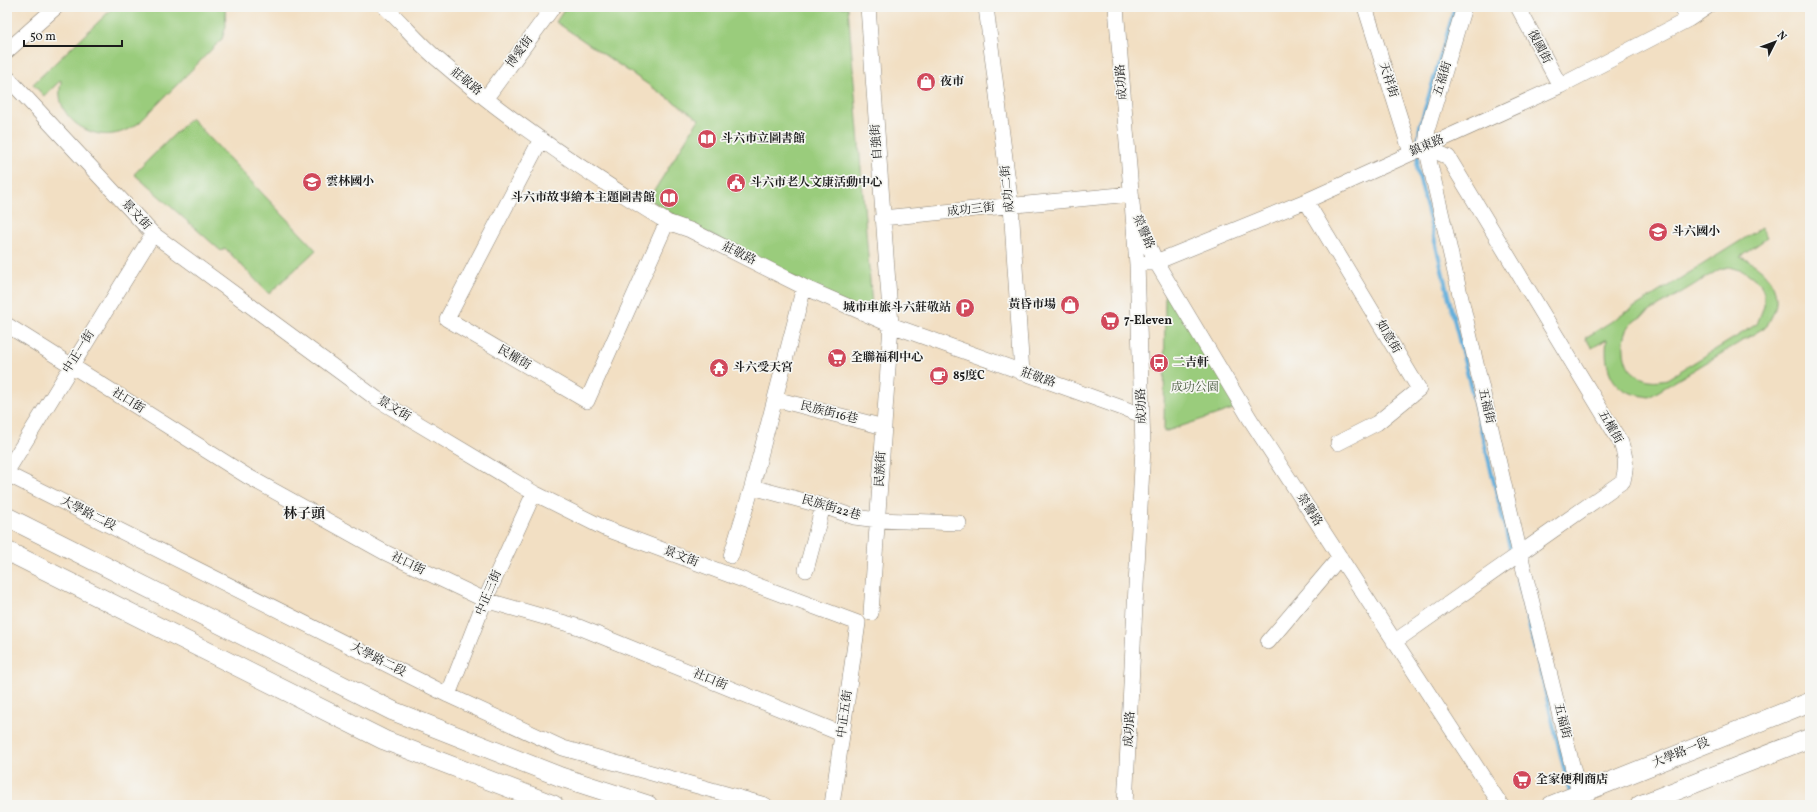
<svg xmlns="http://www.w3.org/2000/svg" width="1817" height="812" viewBox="0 0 1817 812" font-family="Vollkorn,'Noto Serif TC',serif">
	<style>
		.green { fill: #9acc7c; stroke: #5b744c; fill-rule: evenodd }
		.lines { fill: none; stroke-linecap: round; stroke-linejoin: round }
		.stream { stroke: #62afdc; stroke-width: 4 }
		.minor-casing { stroke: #877e70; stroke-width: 16 }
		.major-casing { stroke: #877e70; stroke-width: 20 }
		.minor { stroke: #fff; stroke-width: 15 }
		.major { stroke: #fff; stroke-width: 19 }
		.labels { text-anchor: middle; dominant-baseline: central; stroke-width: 3.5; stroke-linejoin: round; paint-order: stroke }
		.street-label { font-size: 12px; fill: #1c1c1c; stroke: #f6f6f2 }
		.poi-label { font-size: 12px; font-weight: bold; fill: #1c1c1c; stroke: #f6f6f2; text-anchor: start }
		.park-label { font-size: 12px; fill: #485a3e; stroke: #f6f6f2 }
		.quarter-label { font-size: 14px; font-weight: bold; fill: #1c1c1c; stroke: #f6f6f2 }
	</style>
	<rect width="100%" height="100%" fill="#f6f6f2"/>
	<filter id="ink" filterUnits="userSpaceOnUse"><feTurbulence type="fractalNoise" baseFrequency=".025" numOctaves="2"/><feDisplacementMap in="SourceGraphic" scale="8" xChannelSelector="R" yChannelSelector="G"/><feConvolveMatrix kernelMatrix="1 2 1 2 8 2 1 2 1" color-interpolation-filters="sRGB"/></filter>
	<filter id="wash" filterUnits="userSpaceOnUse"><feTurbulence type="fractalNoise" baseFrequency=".012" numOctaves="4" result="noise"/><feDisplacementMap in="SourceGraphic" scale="16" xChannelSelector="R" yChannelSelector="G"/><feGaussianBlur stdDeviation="0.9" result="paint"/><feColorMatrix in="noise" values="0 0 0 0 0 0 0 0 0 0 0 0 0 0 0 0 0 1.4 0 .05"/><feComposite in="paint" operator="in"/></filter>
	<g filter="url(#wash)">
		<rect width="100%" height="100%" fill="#f2dfc3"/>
		<!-- green -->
		<path class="green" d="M 114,7 L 225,7 L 226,26 L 222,39 L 139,123 C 131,128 122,133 113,134 C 90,138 62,120 60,96 C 59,91 61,85 61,80 L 44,96 L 33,84 Z
			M 566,7 L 848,7 L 873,318 L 682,220 L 649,199 L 699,119 L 556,22 Z
			M 191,118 L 316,250 L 269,294 L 225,248 L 221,251 L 134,174 Z
			M 1761,228 L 1767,238 L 1740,257 C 1761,265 1781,284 1775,309 C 1773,315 1769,321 1767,326 L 1649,397 C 1643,396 1637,395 1631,393 C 1608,386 1604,360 1607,339 L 1592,348 L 1585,338 ZM 1729,267 L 1746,272 L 1760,283 L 1764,293 L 1764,306 L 1757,324 L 1667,379 C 1653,382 1642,381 1631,370 C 1622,360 1621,335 1631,324 C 1637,318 1647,314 1654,309 C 1676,296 1698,282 1720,269 Z
			M 1165,291 L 1245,405 L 1164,432 Z"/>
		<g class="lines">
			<!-- stream -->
			<path class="stream" d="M 1418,146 L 1420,126 L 1455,7
				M 1418,154 L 1417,168 L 1512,556
				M 1514,563 L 1570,793"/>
		</g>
	</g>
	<g filter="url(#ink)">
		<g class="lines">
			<defs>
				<path id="minor" d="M 385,7 C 402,23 417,41 435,57 C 506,119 587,173 667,222 L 690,230 L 804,287 L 891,325 L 1142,415
					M 868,7 L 891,325 L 871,613
					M 986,7 L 1011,206 L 1022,373
					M 1116,7 L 1137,264 L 1143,447 L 1125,805
					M 1365,7 L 1411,153
					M 1464,7 L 1428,127 L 1426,147 L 1520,554 L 1582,805
					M 1518,7 L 1560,86
					M 1681,7 L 1689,19
					M 7,51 L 56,7
					M 7,77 L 153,234 L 377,399 L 534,493 L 604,528 L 858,623 L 832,805
					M 486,98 L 553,7
					M 541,139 L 447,319 L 587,401 L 667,222
					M 1306,201 L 1419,389 L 1377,423 L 1338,443
					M 882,218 L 1131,194
					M 1137,219 L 1156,262 L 1250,419 L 1501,805
					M 1147,263 L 1156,262 L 1306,201 L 1560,86 L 1689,19 L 1707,7
					M 7,325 L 247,476 L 384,552 L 485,600 L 579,627 L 842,734
					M 775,399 L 884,427
					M 7,471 L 153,234
					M 7,474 L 448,695 L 563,748 L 765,805
					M 752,487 L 823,506 L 854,517 L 878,520 L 959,523
					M 731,556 L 752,487 L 804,287
					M 806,570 L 823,506
					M 1268,642 L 1340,557
					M 1394,642 L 1623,481 C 1627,466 1626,458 1621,443 L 1448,157 L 1426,147
					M 448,695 L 485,600 L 534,493"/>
				<path id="major" d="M 7,517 L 393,711 L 561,777 L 648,805
					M 7,551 L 384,740 L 554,805
					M 1552,805 L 1810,702
					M 1640,805 L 1810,738"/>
			</defs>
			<!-- minor casing -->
			<use href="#minor" class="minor-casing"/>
			<!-- major casing -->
			<use href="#major" class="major-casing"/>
			<!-- minor -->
			<use href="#minor" class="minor"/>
			<!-- major -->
			<use href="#major" class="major"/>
		</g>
	</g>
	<!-- icons -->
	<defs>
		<symbol id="shop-disc" viewBox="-11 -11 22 22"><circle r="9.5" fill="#d1495b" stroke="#f6f6f2"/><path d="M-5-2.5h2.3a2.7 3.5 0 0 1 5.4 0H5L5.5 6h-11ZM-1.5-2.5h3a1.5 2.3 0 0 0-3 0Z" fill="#fff"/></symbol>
		<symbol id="library-disc" viewBox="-11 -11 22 22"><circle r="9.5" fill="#d1495b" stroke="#f6f6f2"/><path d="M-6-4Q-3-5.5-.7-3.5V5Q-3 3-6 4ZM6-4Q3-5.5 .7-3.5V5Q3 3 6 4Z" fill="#fff"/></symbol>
		<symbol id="school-disc" viewBox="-11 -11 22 22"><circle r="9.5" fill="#d1495b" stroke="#f6f6f2"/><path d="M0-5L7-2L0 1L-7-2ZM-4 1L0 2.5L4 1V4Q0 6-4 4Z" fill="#fff"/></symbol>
		<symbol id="civic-disc" viewBox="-11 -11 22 22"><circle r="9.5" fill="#d1495b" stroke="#f6f6f2"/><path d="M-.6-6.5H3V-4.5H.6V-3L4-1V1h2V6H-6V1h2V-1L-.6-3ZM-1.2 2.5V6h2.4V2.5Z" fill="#fff"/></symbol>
		<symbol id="parking-disc" viewBox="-11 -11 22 22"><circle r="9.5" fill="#d1495b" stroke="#f6f6f2"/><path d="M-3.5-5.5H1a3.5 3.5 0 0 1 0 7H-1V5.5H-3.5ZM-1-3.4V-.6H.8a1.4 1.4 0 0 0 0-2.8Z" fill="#fff"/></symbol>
		<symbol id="supermarket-disc" viewBox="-11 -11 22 22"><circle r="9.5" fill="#d1495b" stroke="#f6f6f2"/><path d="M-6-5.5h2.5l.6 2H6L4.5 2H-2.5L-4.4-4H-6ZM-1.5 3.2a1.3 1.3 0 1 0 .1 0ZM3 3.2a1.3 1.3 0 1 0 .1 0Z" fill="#fff"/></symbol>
		<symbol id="bus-disc" viewBox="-11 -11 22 22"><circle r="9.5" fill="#d1495b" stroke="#f6f6f2"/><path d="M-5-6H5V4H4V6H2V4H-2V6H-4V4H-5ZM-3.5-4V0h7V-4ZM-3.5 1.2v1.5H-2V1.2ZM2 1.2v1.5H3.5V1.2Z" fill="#fff"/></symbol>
		<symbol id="temple-disc" viewBox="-11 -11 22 22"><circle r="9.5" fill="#d1495b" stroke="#f6f6f2"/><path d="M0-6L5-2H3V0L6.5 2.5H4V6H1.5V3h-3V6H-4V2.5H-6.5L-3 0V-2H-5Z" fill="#fff"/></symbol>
		<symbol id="cafe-disc" viewBox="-11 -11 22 22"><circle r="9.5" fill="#d1495b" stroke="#f6f6f2"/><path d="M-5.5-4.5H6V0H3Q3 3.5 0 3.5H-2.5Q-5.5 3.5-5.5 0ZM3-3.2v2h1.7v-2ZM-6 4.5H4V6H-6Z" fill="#fff"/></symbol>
	</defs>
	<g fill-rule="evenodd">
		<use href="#shop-disc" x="915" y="71" width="22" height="22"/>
		<use href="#library-disc" x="696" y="128" width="22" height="22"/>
		<use href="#school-disc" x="301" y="171" width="22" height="22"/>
		<use href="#civic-disc" x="725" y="172" width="22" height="22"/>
		<use href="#library-disc" x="658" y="187" width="22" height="22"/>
		<use href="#school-disc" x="1647" y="221" width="22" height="22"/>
		<use href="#shop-disc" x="1059" y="294" width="22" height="22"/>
		<use href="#parking-disc" x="954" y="297" width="22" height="22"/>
		<use href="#supermarket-disc" x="1099" y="310" width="22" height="22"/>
		<use href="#supermarket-disc" x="826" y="347" width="22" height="22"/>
		<use href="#bus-disc" x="1148" y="352" width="22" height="22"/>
		<use href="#temple-disc" x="708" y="357" width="22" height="22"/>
		<use href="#cafe-disc" x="928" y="365" width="22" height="22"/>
		<use href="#supermarket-disc" x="1511" y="769" width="22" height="22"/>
	</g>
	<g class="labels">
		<!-- street labels -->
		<g class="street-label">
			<text transform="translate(1539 47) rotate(62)">復國街</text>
			<text transform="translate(520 52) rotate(-54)">博愛街</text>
			<text transform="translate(1443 79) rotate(-73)">五福街</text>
			<text transform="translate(1388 80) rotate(72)">天祥街</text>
			<text transform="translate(466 82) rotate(39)">莊敬路</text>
			<text transform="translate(1122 82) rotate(-95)">成功路</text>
			<text transform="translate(877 142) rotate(-94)">自強街</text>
			<text transform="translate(1427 146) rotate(-23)">鎮東路</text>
			<text transform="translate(1008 189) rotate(-96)">成功二街</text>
			<text transform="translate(971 210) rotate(-6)">成功三街</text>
			<text transform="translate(136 215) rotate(47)">景文街</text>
			<text transform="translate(1143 232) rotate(66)">榮譽路</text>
			<text transform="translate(739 254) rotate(26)">莊敬路</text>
			<text transform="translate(1388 337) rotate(59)">如意街</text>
			<text transform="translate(79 352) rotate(-58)">中正一街</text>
			<text transform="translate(514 358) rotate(30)">民權街</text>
			<text transform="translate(1038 378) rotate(19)">莊敬路</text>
			<text transform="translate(128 401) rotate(32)">社口街</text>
			<text transform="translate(1142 406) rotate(-92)">成功路</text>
			<text transform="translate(1486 406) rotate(77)">五福街</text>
			<text transform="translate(394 409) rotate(31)">景文街</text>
			<text transform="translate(829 413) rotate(14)">民族街16巷</text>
			<text transform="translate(1610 427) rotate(60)">五權街</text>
			<text transform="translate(881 469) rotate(-87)">民族街</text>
			<text transform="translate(831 508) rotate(16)">民族街22巷</text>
			<text transform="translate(1309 510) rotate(57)">榮譽路</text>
			<text transform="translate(88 514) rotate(27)">大學路二段</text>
			<text transform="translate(681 557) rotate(21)">景文街</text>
			<text transform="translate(408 564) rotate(26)">社口街</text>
			<text transform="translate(489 593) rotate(-67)">中正三街</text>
			<text transform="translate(378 660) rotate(27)">大學路二段</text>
			<text transform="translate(710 680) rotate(22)">社口街</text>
			<text transform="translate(845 714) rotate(-82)">中正五街</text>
			<text transform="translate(1562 721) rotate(76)">五福街</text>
			<text transform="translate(1130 729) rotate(-87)">成功路</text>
			<text transform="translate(1681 753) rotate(-22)">大學路一段</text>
		</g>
		<!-- poi labels -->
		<g class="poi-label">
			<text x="940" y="82">夜市</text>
			<text x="721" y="139">斗六市立圖書館</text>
			<text x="326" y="182">雲林國小</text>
			<text x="750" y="183">斗六市老人文康活動中心</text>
			<text x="655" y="198" text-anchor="end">斗六市故事繪本主題圖書館</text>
			<text x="1672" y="232">斗六國小</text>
			<text x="1056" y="305" text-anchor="end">黃昏市場</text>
			<text x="951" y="308" text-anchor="end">城市車旅斗六莊敬站</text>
			<text x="1124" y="321">7-Eleven</text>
			<text x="851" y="358">全聯福利中心</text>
			<text x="1173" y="363">二吉軒</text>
			<text x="733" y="368">斗六受天宮</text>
			<text x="953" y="376">85度C</text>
			<text x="1536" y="780">全家便利商店</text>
		</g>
		<!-- park labels -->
		<g class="park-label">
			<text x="1195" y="388">成功公園</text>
		</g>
		<!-- quarter labels -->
		<g class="quarter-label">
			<text x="304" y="514">林子頭</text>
		</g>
	</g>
	<!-- margin -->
	<rect width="1817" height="812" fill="none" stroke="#f6f6f2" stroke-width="24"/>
	<!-- north arrow -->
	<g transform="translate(1775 42) rotate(48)" stroke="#f6f6f2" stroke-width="3" paint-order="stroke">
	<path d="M0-3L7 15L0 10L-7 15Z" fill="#1c1c1c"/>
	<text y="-6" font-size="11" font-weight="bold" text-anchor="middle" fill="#1c1c1c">N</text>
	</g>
	<!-- scale -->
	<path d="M24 40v6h98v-6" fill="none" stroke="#1c1c1c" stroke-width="2"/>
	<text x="30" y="40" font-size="12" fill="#1c1c1c" stroke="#f6f6f2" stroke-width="3" paint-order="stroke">50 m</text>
</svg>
